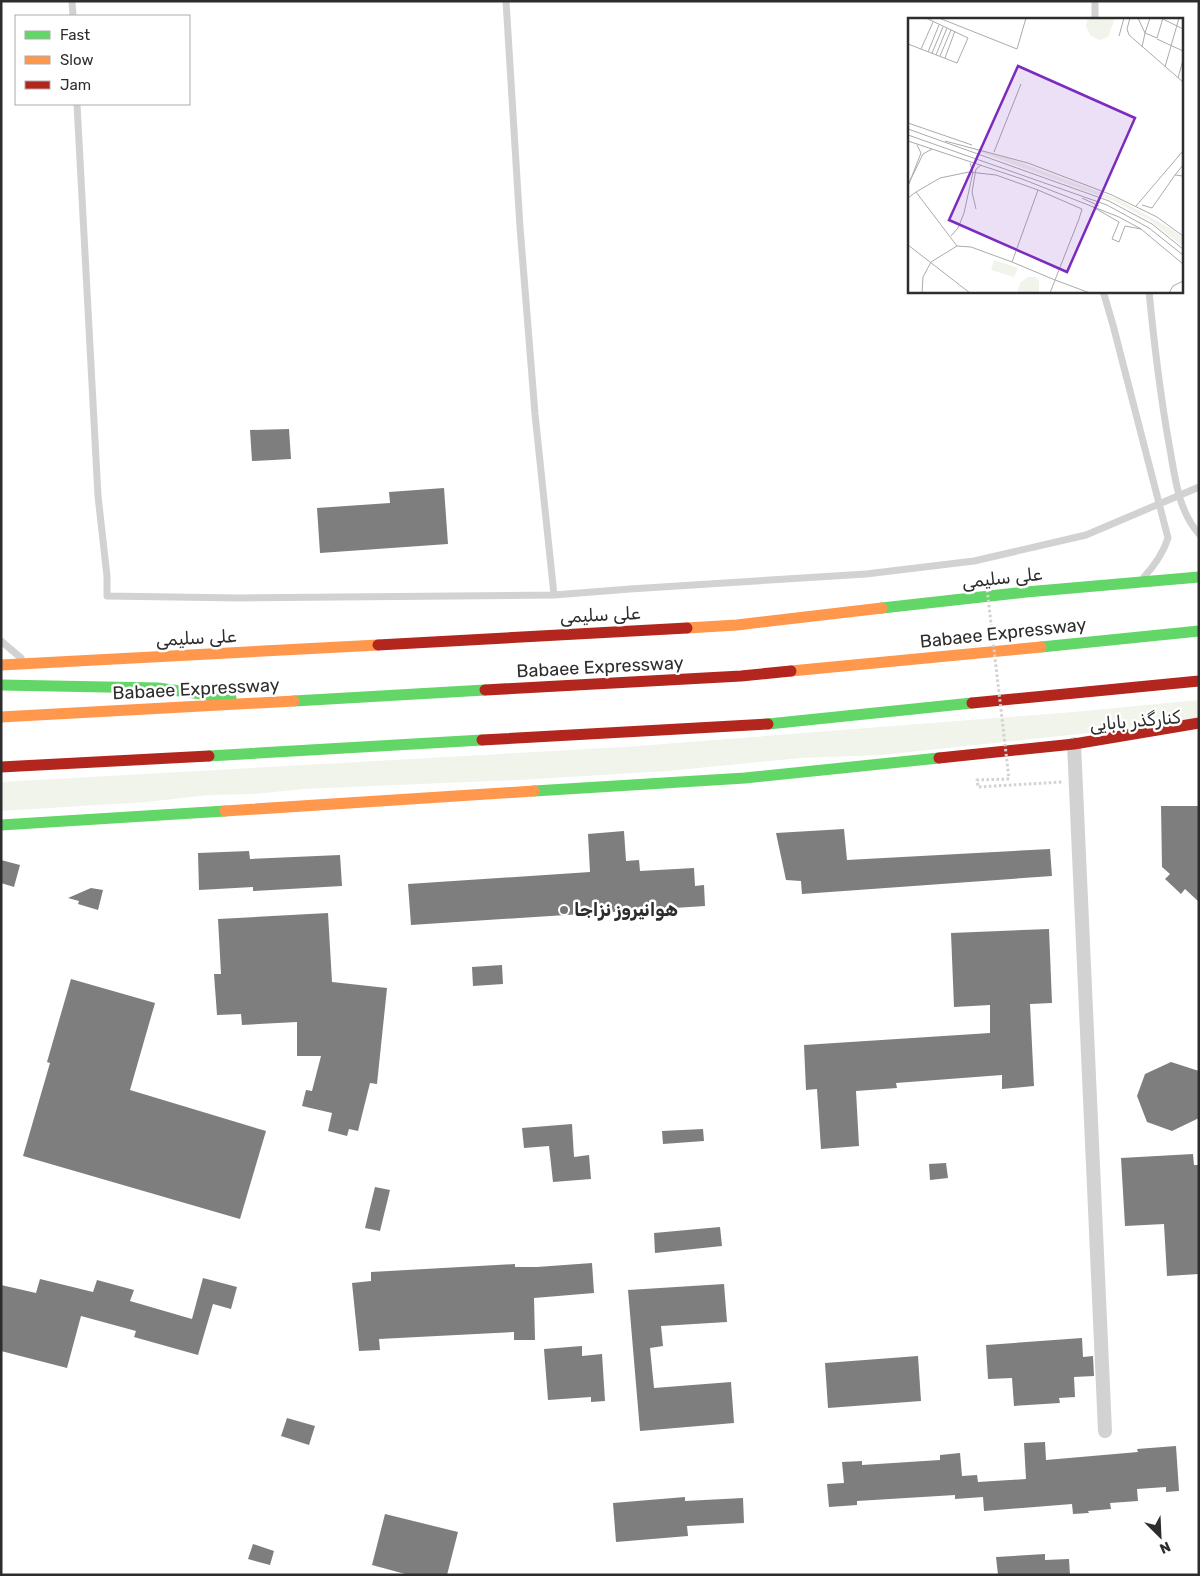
<svg xmlns="http://www.w3.org/2000/svg" width="1200" height="1576" viewBox="0 0 1200 1576" font-family="Rubik,Cairo,sans-serif">
	<style>
		.green { fill: #f0f4eb }
		.building { fill: #7e7e7e }
		.lines { fill: none; stroke-linecap: round; stroke-linejoin: round }
		.path { stroke: #d2d2d2; stroke-width: 3; stroke-dasharray: 2.5 2.5; stroke-linecap: butt }
		.lane { stroke: #d2d2d2; stroke-width: 7 }
		.street { stroke: #d2d2d2; stroke-width: 14 }
		.fast { stroke: #63d668; stroke-width: 11 }
		.slow { stroke: #ff974d; stroke-width: 11 }
		.jam { stroke: #b3261e; stroke-width: 11 }
		.path-bridge { stroke: #d2d2d2; stroke-width: 3; stroke-dasharray: 2.5 2.5; stroke-linecap: butt }
		.poi-dot { fill: #767676; stroke: #fff; stroke-width: 2 }
		.labels { text-anchor: middle; dominant-baseline: central; stroke-width: 5; stroke-linejoin: round; paint-order: stroke }
		.street-label { font-size: 18px; fill: #2d2d2d; stroke: #fff }
		.poi-label { font-size: 18px; font-weight: bold; fill: #2d2d2d; stroke: #fff; text-anchor: start }
		.inset-road { fill: none; stroke: #ababab; stroke-width: 1 }
		.view { fill: #7b2cbf; fill-opacity: 0.15; stroke: #7b2cbf; stroke-width: 2.5 }
		.inset-edge { fill: none; stroke: #2d2d2d; stroke-width: 2.5 }
	</style>
	<rect width="100%" height="100%" fill="#fff"/>
	<!-- green -->
	<path class="green" d="M 1199,700 L 1199,718 L 1145,727 L 881,755 L 801,758 L 667,771 L 519,780 L 302,789 L 255,794 L 209,795 L 147,802 L 1,811 L 1,782 L 625,747 L 1073,712 Z"/>
	<!-- building -->
	<path class="building" d="M 289,429 L 291,459 L 252,461 L 250,430 Z
		M 444,488 L 448,544 L 320,553 L 317,508 L 390,503 L 389,492 Z
		M 1161,806 L 1199,806 L 1199,902 L 1185,889 L 1181,894 L 1165,879 L 1170,874 L 1162,867 Z
		M 844,829 L 847,860 L 1050,849 L 1052,876 L 802,894 L 801,881 L 786,880 L 776,833 Z
		M 624,831 L 626,861 L 639,860 L 640,871 L 694,868 L 695,886 L 704,885 L 705,906 L 411,925 L 408,884 L 590,872 L 588,834 Z
		M 249,851 L 250,859 L 340,855 L 342,886 L 253,891 L 253,887 L 199,890 L 198,853 Z
		M 1,860 L 20,865 L 14,887 L 1,883 Z
		M 91,888 L 103,890 L 98,910 L 78,904 L 79,901 L 68,898 Z
		M 328,913 L 332,982 L 387,988 L 377,1084 L 370,1083 L 358,1131 L 349,1129 L 347,1136 L 328,1131 L 332,1113 L 302,1106 L 306,1090 L 312,1091 L 321,1056 L 297,1056 L 297,1022 L 242,1025 L 241,1014 L 217,1015 L 214,974 L 221,974 L 218,919 Z
		M 1049,929 L 1052,1003 L 1030,1004 L 1034,1086 L 1002,1089 L 1002,1075 L 896,1083 L 897,1088 L 856,1091 L 859,1146 L 821,1149 L 817,1089 L 806,1090 L 804,1045 L 990,1033 L 990,1005 L 954,1007 L 951,933 Z
		M 502,965 L 503,984 L 473,986 L 472,967 Z
		M 71,979 L 155,1003 L 130,1090 L 266,1131 L 240,1219 L 23,1156 L 50,1063 L 47,1062 Z
		M 1171,1062 L 1199,1071 L 1199,1118 L 1172,1131 L 1147,1122 L 1137,1096 L 1145,1074 Z
		M 572,1124 L 574,1157 L 589,1155 L 591,1179 L 553,1182 L 549,1146 L 524,1148 L 522,1128 Z
		M 703,1129 L 704,1141 L 663,1144 L 662,1131 Z
		M 1193,1154 L 1194,1165 L 1199,1165 L 1199,1274 L 1167,1276 L 1164,1224 L 1125,1226 L 1121,1158 Z
		M 946,1163 L 948,1178 L 930,1180 L 929,1164 Z
		M 375,1187 L 390,1190 L 380,1231 L 365,1228 Z
		M 720,1227 L 722,1246 L 655,1253 L 654,1233 Z
		M 592,1263 L 594,1293 L 534,1298 L 535,1340 L 514,1340 L 514,1332 L 379,1339 L 380,1350 L 359,1351 L 352,1283 L 371,1281 L 371,1272 L 515,1264 L 515,1267 L 537,1267 Z
		M 203,1278 L 237,1287 L 231,1309 L 213,1304 L 198,1355 L 134,1337 L 136,1331 L 81,1316 L 67,1368 L 1,1351 L 1,1285 L 36,1293 L 40,1279 L 93,1292 L 97,1280 L 134,1290 L 130,1301 L 192,1319 Z
		M 724,1284 L 727,1322 L 661,1326 L 663,1346 L 650,1348 L 654,1388 L 731,1382 L 734,1423 L 640,1431 L 628,1290 Z
		M 1082,1338 L 1083,1357 L 1093,1356 L 1094,1376 L 1074,1377 L 1075,1397 L 1059,1398 L 1060,1403 L 1014,1406 L 1012,1378 L 988,1379 L 986,1345 Z
		M 582,1346 L 582,1356 L 602,1354 L 605,1401 L 591,1402 L 591,1397 L 548,1400 L 544,1349 Z
		M 918,1356 L 921,1401 L 828,1408 L 825,1363 Z
		M 287,1418 L 315,1426 L 309,1445 L 281,1436 Z
		M 1045,1442 L 1046,1460 L 1138,1452 L 1137,1449 L 1176,1446 L 1179,1491 L 1166,1492 L 1166,1487 L 1137,1489 L 1138,1501 L 1110,1503 L 1111,1509 L 1088,1511 L 1089,1513 L 1073,1514 L 1072,1504 L 984,1511 L 983,1497 L 955,1499 L 955,1495 L 857,1501 L 857,1505 L 829,1507 L 827,1484 L 844,1483 L 842,1462 L 862,1461 L 862,1465 L 940,1460 L 940,1455 L 960,1453 L 962,1476 L 977,1475 L 978,1482 L 1026,1479 L 1024,1443 Z
		M 685,1497 L 685,1501 L 743,1498 L 744,1523 L 687,1526 L 688,1536 L 616,1542 L 613,1503 Z
		M 385,1514 L 458,1532 L 447,1575 L 409,1575 L 372,1565 Z
		M 253,1544 L 274,1551 L 270,1565 L 248,1559 Z
		M 1045,1554 L 1045,1560 L 1069,1559 L 1070,1575 L 998,1575 L 996,1557 Z"/>
	<g class="lines">
		<!-- path -->
		<path class="path" d="M 1009,779 L 977,780 L 978,787 L 1062,782"/>
		<!-- lane -->
		<path class="lane" d="M 72,1 L 73,16
			M 506,1 L 520,227 L 535,414 L 554,595 L 630,589 L 866,574 L 974,561 L 1086,535 L 1199,487
			M 1095,1 L 1095,19
			M 77,104 L 98,496 L 107,576 L 107,596 L 240,598 L 554,595
			M 1103,291 L 1113,325 L 1168,538 C 1163,554 1155,565 1144,577
			M 1149,291 C 1154,343 1160,393 1169,444 C 1175,475 1177,509 1199,534
			M 1,641 L 21,658"/>
		<!-- street -->
		<path class="street" d="M 1074,744 L 1105,1431"/>
		<!-- fast -->
		<path class="fast" d="M 882,608 L 1026,592 L 1199,577
			M 1041,647 L 1199,631
			M 1,685 L 158,688 L 231,698
			M 294,701 L 485,690
			M 768,724 L 972,703
			M 209,756 L 482,740
			M 534,791 L 745,778 L 939,758
			M 1,825 L 225,811"/>
		<!-- slow -->
		<path class="slow" d="M 687,628 L 737,625 L 882,608
			M 1,665 L 378,645
			M 791,671 L 1041,647
			M 1,717 L 294,701
			M 225,811 L 534,791"/>
		<!-- jam -->
		<path class="jam" d="M 378,645 L 687,628
			M 485,690 L 741,676 L 791,671
			M 972,703 L 1199,681
			M 482,740 L 768,724
			M 939,758 L 1074,744 L 1199,723
			M 1,767 L 209,756"/>
		<!-- path-bridge -->
		<path class="path-bridge" d="M 986,580 L 1009,779"/>
	</g>
	<!-- markers -->
	<circle class="poi-dot" cx="564" cy="910" r="5"/>
	<g class="labels">
		<!-- street labels -->
		<g class="street-label">
			<text transform="translate(1002 578) rotate(-6)">علی سلیمی</text>
			<text transform="translate(600 615) rotate(-3)">علی سلیمی</text>
			<text transform="translate(1003 633) rotate(-6)">Babaee Expressway</text>
			<text transform="translate(196 638) rotate(-3)">علی سلیمی</text>
			<text transform="translate(600 667) rotate(-3)">Babaee Expressway</text>
			<text transform="translate(196 689) rotate(-3)">Babaee Expressway</text>
			<text transform="translate(1135 721) rotate(-5)">کنارگذر بابایی</text>
		</g>
		<!-- poi labels -->
		<g class="poi-label">
			<text x="574" y="910">هوانیروز نزاجا</text>
		</g>
	</g>
	<!-- overview -->
	<g transform="translate(908 18)">
		<rect width="275" height="275" fill="#fff"/>
		<path d="M 180,0 L 207,0 L 200,19 L 191,22 L 182,17 L 178,8 ZM 47,125 L 105,142 L 210,181 L 262,210 L 275,220 L 275,228 L 241,202 L 206,183 ZM 86,242 L 110,250 L 106,259 L 83,252 ZM 120,259 L 128,259 L 131,263 L 131,275 L 109,275 L 112,265 Z" fill="#f0f4eb"/>
		<path class="inset-road" d="M 31,0 L 109,31 L 118,0M 222,0 L 219,11 L 221,17 L 275,64M 230,0 L 237,15 L 234,29M 242,0 L 237,15 L 249,20 L 255,0M 253,0 L 275,11M 211,18 L 216,0M 249,21 L 275,33M 0,26 L 49,45 L 60,20 L 18,0M 13,31 L 25,4M 20,34 L 31,7M 24,35 L 35,9M 28,37 L 39,10M 32,38 L 43,12M 37,40 L 47,13M 257,49 L 271,0M 270,60 L 275,42M 0,105 L 64,127M 0,111 L 201,183 L 244,206 L 275,231M 0,117 L 199,187 L 241,210 L 275,237M 0,123 L 114,161 L 211,199 L 233,211 L 275,246M 37,123 L 120,145 L 204,177 L 249,199 L 275,218M 86,134 L 113,66M 275,147 L 267,157 L 275,158M 0,167 L 15,136 L 24,131M 0,168 L 13,135 L 9,127M 8,174 L 32,160 L 61,154 L 88,157 L 130,172 L 104,244 L 63,229 L 49,228M 0,180 L 8,174 L 49,228 L 23,244 L 15,259 L 14,275M 174,180 L 191,188M 234,187 L 244,190 L 267,157M 228,188 L 275,133M 185,189 L 211,204 L 204,221 L 211,224 L 217,208 L 233,211M 68,191 L 64,174 L 68,151 L 73,147M 43,218 L 50,210 L 56,195 L 65,154 L 62,145M 0,227 L 62,275M 104,244 L 147,262 L 171,201 L 174,191 L 130,172M 142,275 L 147,262 L 182,275M 261,275 L 265,268 L 275,263"/>
		<path class="view" d="M 110,48 L 227,100 L 159,254 L 41,202 Z"/>
		<rect width="275" height="275" class="inset-edge"/>
	</g>
	<!-- border -->
	<rect width="1200" height="1576" fill="none" stroke="#2d2d2d" stroke-width="5"/>
	<!-- legend -->
	<rect x="15" y="15" width="175" height="90" fill="#ffffff" stroke="#ababab"/>
	<rect x="25" y="31" width="25" height="8" fill="#63d668" stroke="#ababab"/>
	<text x="60" y="40" font-size="15" fill="#2d2d2d">Fast</text>
	<rect x="25" y="56" width="25" height="8" fill="#ff974d" stroke="#ababab"/>
	<text x="60" y="65" font-size="15" fill="#2d2d2d">Slow</text>
	<rect x="25" y="81" width="25" height="8" fill="#b3261e" stroke="#ababab"/>
	<text x="60" y="90" font-size="15" fill="#2d2d2d">Jam</text>
	<!-- north arrow -->
	<g transform="translate(1160 1536) rotate(156)" stroke="#ffffff" stroke-width="4" paint-order="stroke">
	<path d="M0-4L9 19L0 12L-9 19Z" fill="#2d2d2d"/>
	<text y="-8" font-size="14" font-weight="bold" text-anchor="middle" fill="#2d2d2d">N</text>
	</g>
</svg>
